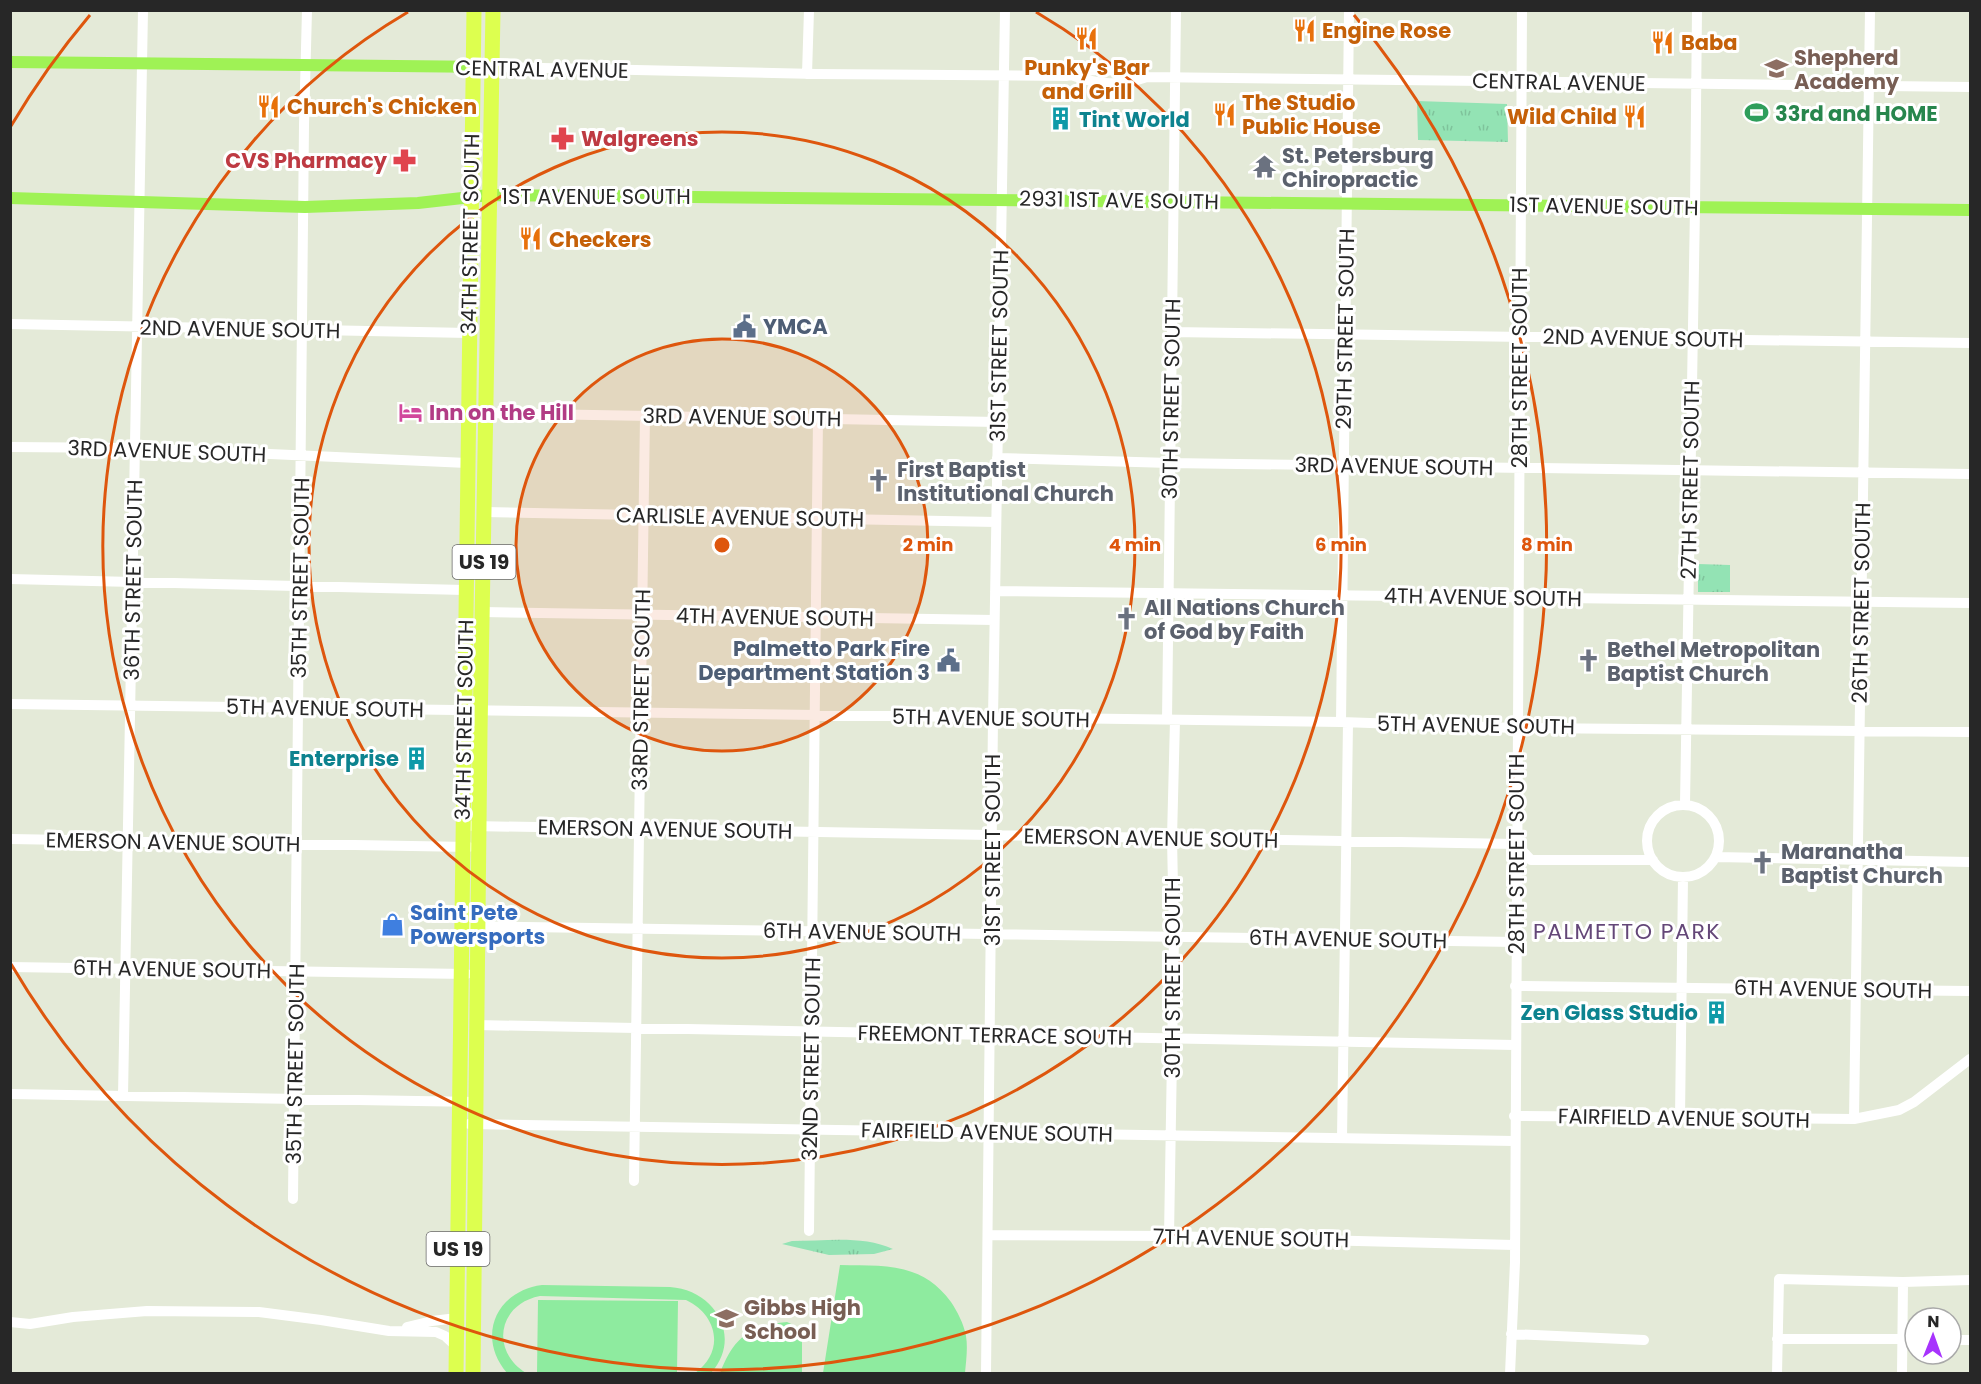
<svg xmlns="http://www.w3.org/2000/svg" width="1981" height="1384" viewBox="0 0 1981 1384" font-family="Poppins,sans-serif">
	<style>
		.park { fill: url(#park-tufts) }
		.pitch { fill: #8eeb9f }
		.lines { fill: none; stroke-linecap: round; stroke-linejoin: round }
		.minor { stroke: #fff; stroke-width: 10 }
		.major { stroke: #9ff255; stroke-width: 12 }
		.highway { stroke: #ddff4f; stroke-width: 15 }
		.ring { fill: none; stroke: #de560d; stroke-width: 3 }
		.labels { text-anchor: middle; dominant-baseline: central; stroke-width: 6; stroke-linejoin: round; paint-order: stroke }
		.shield { fill: #fff; stroke: #686868; stroke-width: 1.5 }
		.shield-label { font-size: 20px; font-weight: bold; fill: #272727 }
		.food-label { font-size: 21px; font-weight: bold; fill: #c56008; stroke: #fff; text-anchor: start }
		.education-label { font-size: 21px; font-weight: bold; fill: #785e54; stroke: #fff; text-anchor: start }
		.street-label { font-size: 21px; fill: #272727; stroke: #fff }
		.leisure-label { font-size: 21px; font-weight: bold; fill: #27864d; stroke: #fff; text-anchor: start }
		.culture-label { font-size: 21px; font-weight: bold; fill: #0d838f; stroke: #fff; text-anchor: end }
		.health-label { font-size: 21px; font-weight: bold; fill: #be3a42; stroke: #fff; text-anchor: start }
		.worship-label { font-size: 21px; font-weight: bold; fill: #5b616d; stroke: #fff; text-anchor: start }
		.service-label { font-size: 21px; font-weight: bold; fill: #4e5e75; stroke: #fff; text-anchor: start }
		.hotel-label { font-size: 21px; font-weight: bold; fill: #b23c85; stroke: #fff; text-anchor: start }
		.shop-label { font-size: 21px; font-weight: bold; fill: #366cbe; stroke: #fff; text-anchor: start }
		.neighbourhood-label { font-size: 22px; letter-spacing: 1.5px; fill: #644778; stroke: #fff }
		.centre { fill: #de560d; stroke: #fff; stroke-width: 3 }
		.ring-label { font-size: 18px; text-anchor: middle; font-weight: bold; fill: #de560d; stroke: #fff; stroke-width: 6; stroke-linejoin: round; paint-order: stroke }
	</style>
	<defs>
		<pattern id="park-tufts" width="24" height="20" patternUnits="userSpaceOnUse" patternTransform="scale(1.5)"><rect width="24" height="20" fill="#93e3b4"/><path d="M3 7l-1-3M5 7V3M7 7l1-3M15 17l-1-3M17 17v-4M19 17l1-3" fill="none" stroke="#7fc39b"/></pattern>
	</defs>
	<rect width="100%" height="100%" fill="#e4ead8"/>
	<!-- park -->
	<path class="park" d="M 1417,101 L 1507,104 L 1508,142 L 1418,140 Z
		M 1698,564 L 1730,565 L 1730,592 L 1698,592 Z
		M 792,1241 C 825,1241 863,1235 893,1249 L 874,1254 L 829,1255 L 782,1244 Z"/>
	<!-- pitch -->
	<path class="pitch" d="M 840,1265 C 884,1266 922,1262 951,1302 C 957,1311 964,1324 966,1336 C 968,1348 966,1362 965,1373 L 823,1373 Z
		M 542,1285 L 670,1287 C 715,1290 743,1337 711,1373 L 695,1373 C 725,1352 718,1315 686,1300 L 540,1296 C 498,1304 490,1351 526,1373 L 507,1373 C 476,1337 496,1291 542,1285 Z
		M 538,1300 L 678,1301 L 677,1373 L 537,1373 Z
		M 787,1322 L 802,1329 L 802,1373 L 720,1373 C 734,1337 749,1326 787,1322 Z"/>
	<g class="lines">
		<!-- minor -->
		<path class="minor" d="M 492,67 L 817,74 L 1067,76 L 1093,70 L 1129,71 L 1147,77 L 1970,87
			M 807,74 L 809,10
			M 1074,76 C 1099,85 1121,86 1147,77
			M 10,324 L 469,333
			M 1172,332 L 1970,343
			M 486,413 L 998,422
			M 10,447 L 136,448 L 467,463
			M 997,458 L 1170,463 L 1970,474
			M 484,512 L 996,522
			M 10,579 L 465,590
			M 995,591 L 1970,603
			M 483,612 L 994,620
			M 10,704 L 1341,722 L 1516,728 L 1970,732
			M 1167,720 L 1176,10
			M 1341,722 L 1349,10
			M 1685,804 L 1695,207 L 1697,10
			M1647 841a36 36 0 1 1 72 0a36 36 0 1 1-72 0Z
			M 472,826 L 1516,844 L 1531,860 L 1653,860
			M 10,839 L 469,847
			M 1716,857 L 1970,862
			M 461,926 L 1516,942
			M 10,967 L 467,974
			M 1515,986 L 1970,991
			M 476,1025 L 1515,1045
			M 10,1094 L 477,1102
			M 123,1096 L 143,10
			M 1514,1116 L 1854,1119 L 1899,1110 L 1914,1102 L 1970,1059
			M 1680,1118 L 1683,877
			M 1854,1119 L 1870,10
			M 469,1124 L 1514,1141
			M 1342,1138 L 1348,723
			M 634,1181 L 645,416
			M 293,1199 L 304,125 L 307,10
			M 809,1231 L 818,418
			M 988,1235 L 1169,1236 L 1514,1245
			M 1169,1236 L 1174,936 L 1172,838 L 1175,720
			M 10,1322 L 30,1324 L 73,1317 L 147,1311 L 259,1312 L 321,1320 L 389,1331 L 436,1332 L 445,1336 L 456,1346
			M 407,1327 L 432,1321 L 457,1318
			M 1511,1334 L 1644,1340
			M 1777,1339 L 1915,1339
			M 1951,1340 L 1970,1340
			M 986,1374 L 993,718 L 1005,10
			M 1510,1374 L 1515,1262 L 1522,10
			M 1777,1374 L 1779,1279 L 1903,1282 L 1970,1280
			M 1902,1374 L 1903,1282"/>
		<!-- major -->
		<path class="major" d="M 10,62 L 492,67
			M 10,198 L 305,207 L 418,203 L 489,195 L 597,196 L 1970,210"/>
		<!-- highway -->
		<path class="highway" d="M 456,1374 L 474,10
			M 473,1374 L 480,732 L 493,10"/>
	</g>
	<!-- distance rings -->
	<circle cx="722" cy="545" r="206" fill="#de560d" fill-opacity=".12"/>
	<g class="ring">
		<circle cx="722" cy="545" r="206"/>
		<circle cx="722" cy="545" r="413"/>
		<path d="M1036 12A619 619 0 1 1 408 12"/>
		<path d="M11 126A825 825 0 0 1 90 15M1354 15A825 825 0 1 1 11 964"/>
	</g>
	<!-- icons -->
	<defs>
		<symbol id="restaurant-bare" viewBox="-9 -9 18 18"><path d="M-5-6h1v4h1v-4h1v4h1v-4h1v5L-1.5 .5V6h-2V.5L-5-1ZM5-6V6H3V1.5H1.5Q1.5-4 5-6Z" fill="#e8710a" stroke="#fff" stroke-width="2.5" paint-order="stroke"/></symbol>
		<symbol id="school-bare" viewBox="-9 -9 18 18"><path d="M0-5L7-2L0 1L-7-2ZM-4 1L0 2.5L4 1V4Q0 6-4 4Z" fill="#8d6e63" stroke="#fff" stroke-width="2.5" paint-order="stroke"/></symbol>
		<symbol id="stadium-bare" viewBox="-9 -9 18 18"><path d="M0-5a6.5 5 0 1 0 0 10a6.5 5 0 1 0 0-10ZM-3.5-1.8h7v3.6h-7Z" fill="#2e9e5b" stroke="#fff" stroke-width="2.5" paint-order="stroke"/></symbol>
		<symbol id="building-bare" viewBox="-9 -9 18 18"><path d="M-4-6H4V6H1V3H-1V6H-4ZM-2.5-4.3h1.7v1.8h-1.7ZM.8-4.3h1.7v1.8H.8ZM-2.5-1h1.7V.8h-1.7ZM.8-1h1.7V.8H.8Z" fill="#0f9aa8" stroke="#fff" stroke-width="2.5" paint-order="stroke"/></symbol>
		<symbol id="pharmacy-bare" viewBox="-9 -9 18 18"><path d="M-2-6h4v4h4v4h-4v4h-4v-4h-4v-4h4Z" fill="#e0444e" stroke="#fff" stroke-width="2.5" paint-order="stroke"/></symbol>
		<symbol id="temple-bare" viewBox="-9 -9 18 18"><path d="M0-6L5-2H3V0L6.5 2.5H4V6H1.5V3h-3V6H-4V2.5H-6.5L-3 0V-2H-5Z" fill="#6b7280" stroke="#fff" stroke-width="2.5" paint-order="stroke"/></symbol>
		<symbol id="civic-bare" viewBox="-9 -9 18 18"><path d="M-.6-6.5H3V-4.5H.6V-3L4-1V1h2V6H-6V1h2V-1L-.6-3ZM-1.2 2.5V6h2.4V2.5Z" fill="#5c6f8a" stroke="#fff" stroke-width="2.5" paint-order="stroke"/></symbol>
		<symbol id="hotel-bare" viewBox="-9 -9 18 18"><path d="M-6-4.5h1.5V1H6V5H4.5V3h-9V5H-6ZM-4 0a1.8 1.8 0 1 1 3.6 0ZM.5 0V-2.5h3Q6-2.5 6 0Z" fill="#d1479c" stroke="#fff" stroke-width="2.5" paint-order="stroke"/></symbol>
		<symbol id="church-bare" viewBox="-9 -9 18 18"><path d="M-1.2-6h2.4v3.5h3.3v2.4h-3.3V6h-2.4V-.1h-3.3v-2.4h3.3Z" fill="#6b7280" stroke="#fff" stroke-width="2.5" paint-order="stroke"/></symbol>
		<symbol id="shop-bare" viewBox="-9 -9 18 18"><path d="M-5-2.5h2.3a2.7 3.5 0 0 1 5.4 0H5L5.5 6h-11ZM-1.5-2.5h3a1.5 2.3 0 0 0-3 0Z" fill="#3f7fe0" stroke="#fff" stroke-width="2.5" paint-order="stroke"/></symbol>
	</defs>
	<g fill-rule="evenodd">
		<use href="#restaurant-bare" x="1288" y="14" width="33" height="33"/>
		<use href="#restaurant-bare" x="1070" y="22" width="33" height="33"/>
		<use href="#restaurant-bare" x="1646" y="26" width="33" height="33"/>
		<use href="#school-bare" x="1760" y="52" width="33" height="33"/>
		<use href="#restaurant-bare" x="252" y="90" width="33" height="33"/>
		<use href="#stadium-bare" x="1740" y="96" width="33" height="33"/>
		<use href="#restaurant-bare" x="1208" y="98" width="33" height="33"/>
		<use href="#restaurant-bare" x="1618" y="100" width="33" height="33"/>
		<use href="#building-bare" x="1044" y="102" width="33" height="33"/>
		<use href="#pharmacy-bare" x="546" y="122" width="33" height="33"/>
		<use href="#pharmacy-bare" x="388" y="144" width="33" height="33"/>
		<use href="#temple-bare" x="1248" y="150" width="33" height="33"/>
		<use href="#restaurant-bare" x="514" y="222" width="33" height="33"/>
		<use href="#civic-bare" x="728" y="310" width="33" height="33"/>
		<use href="#hotel-bare" x="394" y="396" width="33" height="33"/>
		<use href="#church-bare" x="862" y="464" width="33" height="33"/>
		<use href="#church-bare" x="1110" y="602" width="33" height="33"/>
		<use href="#civic-bare" x="932" y="644" width="33" height="33"/>
		<use href="#church-bare" x="1572" y="644" width="33" height="33"/>
		<use href="#building-bare" x="400" y="742" width="33" height="33"/>
		<use href="#church-bare" x="1746" y="846" width="33" height="33"/>
		<use href="#shop-bare" x="376" y="908" width="33" height="33"/>
		<use href="#building-bare" x="1700" y="996" width="33" height="33"/>
		<use href="#school-bare" x="710" y="1302" width="33" height="33"/>
	</g>
	<g class="labels">
		<!-- shield labels -->
		<g class="shield">
			<rect x="452.5" y="545" width="63" height="34" rx="4.5"/>
			<rect x="426.5" y="1232" width="63" height="34" rx="4.5"/>
		</g>
		<g class="shield-label">
			<text x="484" y="562">US 19</text>
			<text x="458" y="1249">US 19</text>
		</g>
		<!-- food labels -->
		<g class="food-label">
			<text x="1322" y="30">Engine Rose</text>
			<text x="1681" y="42">Baba</text>
			<text x="1087" y="67" text-anchor="middle">Punky's Bar<tspan x="1087" dy="24">and Grill</tspan></text>
			<text x="1242" y="102">The Studio<tspan x="1242" dy="24">Public House</tspan></text>
			<text x="287" y="106">Church's Chicken</text>
			<text x="1617" y="116" text-anchor="end">Wild Child</text>
			<text x="549" y="239">Checkers</text>
		</g>
		<!-- education labels -->
		<g class="education-label">
			<text x="1794" y="57">Shepherd<tspan x="1794" dy="24">Academy</tspan></text>
			<text x="744" y="1307">Gibbs High<tspan x="744" dy="24">School</tspan></text>
		</g>
		<!-- street labels -->
		<g class="street-label">
			<text transform="translate(542 69) rotate(1)">CENTRAL AVENUE</text>
			<text transform="translate(1559 82) rotate(1)">CENTRAL AVENUE</text>
			<text x="596" y="196">1ST AVENUE SOUTH</text>
			<text transform="translate(1119 200) rotate(1)">2931 1ST AVE SOUTH</text>
			<text transform="translate(1604 206) rotate(1)">1ST AVENUE SOUTH</text>
			<text transform="translate(470 234) rotate(-89)">34TH STREET SOUTH</text>
			<text transform="translate(240 329) rotate(1)">2ND AVENUE SOUTH</text>
			<text transform="translate(1345 329) rotate(-89)">29TH STREET SOUTH</text>
			<text transform="translate(1643 338) rotate(1)">2ND AVENUE SOUTH</text>
			<text transform="translate(999 346) rotate(-89)">31ST STREET SOUTH</text>
			<text transform="translate(1519 368) rotate(-90)">28TH STREET SOUTH</text>
			<text transform="translate(1171 399) rotate(-89)">30TH STREET SOUTH</text>
			<text transform="translate(742 417) rotate(1)">3RD AVENUE SOUTH</text>
			<text transform="translate(167 451) rotate(2)">3RD AVENUE SOUTH</text>
			<text transform="translate(1394 466) rotate(1)">3RD AVENUE SOUTH</text>
			<text transform="translate(1690 480) rotate(-89)">27TH STREET SOUTH</text>
			<text transform="translate(740 517) rotate(1)">CARLISLE AVENUE SOUTH</text>
			<text transform="translate(300 578) rotate(-89)">35TH STREET SOUTH</text>
			<text transform="translate(133 580) rotate(-89)">36TH STREET SOUTH</text>
			<text transform="translate(1483 597) rotate(1)">4TH AVENUE SOUTH</text>
			<text transform="translate(1861 603) rotate(-89)">26TH STREET SOUTH</text>
			<text transform="translate(775 617) rotate(1)">4TH AVENUE SOUTH</text>
			<text transform="translate(641 690) rotate(-89)">33RD STREET SOUTH</text>
			<text transform="translate(325 708) rotate(1)">5TH AVENUE SOUTH</text>
			<text transform="translate(991 718) rotate(1)">5TH AVENUE SOUTH</text>
			<text transform="translate(464 720) rotate(-89)">34TH STREET SOUTH</text>
			<text transform="translate(1476 725) rotate(1)">5TH AVENUE SOUTH</text>
			<text transform="translate(665 829) rotate(1)">EMERSON AVENUE SOUTH</text>
			<text transform="translate(1151 838) rotate(1)">EMERSON AVENUE SOUTH</text>
			<text transform="translate(173 842) rotate(1)">EMERSON AVENUE SOUTH</text>
			<text transform="translate(992 850) rotate(-90)">31ST STREET SOUTH</text>
			<text transform="translate(1516 854) rotate(-90)">28TH STREET SOUTH</text>
			<text transform="translate(862 932) rotate(1)">6TH AVENUE SOUTH</text>
			<text transform="translate(1348 939) rotate(1)">6TH AVENUE SOUTH</text>
			<text transform="translate(172 969) rotate(1)">6TH AVENUE SOUTH</text>
			<text transform="translate(1172 978) rotate(-90)">30TH STREET SOUTH</text>
			<text transform="translate(1833 989) rotate(1)">6TH AVENUE SOUTH</text>
			<text transform="translate(995 1035) rotate(1)">FREEMONT TERRACE SOUTH</text>
			<text transform="translate(811 1059) rotate(-89)">32ND STREET SOUTH</text>
			<text transform="translate(295 1064) rotate(-89)">35TH STREET SOUTH</text>
			<text transform="translate(1684 1118) rotate(1)">FAIRFIELD AVENUE SOUTH</text>
			<text transform="translate(987 1132) rotate(1)">FAIRFIELD AVENUE SOUTH</text>
			<text transform="translate(1251 1238) rotate(1)">7TH AVENUE SOUTH</text>
		</g>
		<!-- leisure labels -->
		<g class="leisure-label">
			<text x="1775" y="113">33rd and HOME</text>
		</g>
		<!-- culture labels -->
		<g class="culture-label">
			<text x="1079" y="119" text-anchor="start">Tint World</text>
			<text x="399" y="758">Enterprise</text>
			<text x="1698" y="1012">Zen Glass Studio</text>
		</g>
		<!-- health labels -->
		<g class="health-label">
			<text x="581" y="138">Walgreens</text>
			<text x="387" y="160" text-anchor="end">CVS Pharmacy</text>
		</g>
		<!-- worship labels -->
		<g class="worship-label">
			<text x="1282" y="155">St. Petersburg<tspan x="1282" dy="24">Chiropractic</tspan></text>
			<text x="897" y="469">First Baptist<tspan x="897" dy="24">Institutional Church</tspan></text>
			<text x="1144" y="607">All Nations Church<tspan x="1144" dy="24">of God by Faith</tspan></text>
			<text x="1607" y="649">Bethel Metropolitan<tspan x="1607" dy="24">Baptist Church</tspan></text>
			<text x="1781" y="851">Maranatha<tspan x="1781" dy="24">Baptist Church</tspan></text>
		</g>
		<!-- service labels -->
		<g class="service-label">
			<text x="763" y="326">YMCA</text>
			<text x="930" y="648" text-anchor="end">Palmetto Park Fire<tspan x="930" dy="24">Department Station 3</tspan></text>
		</g>
		<!-- hotel labels -->
		<g class="hotel-label">
			<text x="429" y="412">Inn on the Hill</text>
		</g>
		<!-- shop labels -->
		<g class="shop-label">
			<text x="410" y="912">Saint Pete<tspan x="410" dy="24">Powersports</tspan></text>
		</g>
		<!-- neighbourhood labels -->
		<g class="neighbourhood-label">
			<text x="1627" y="931">PALMETTO PARK</text>
		</g>
	</g>
	<circle cx="722" cy="545" r="9" class="centre"/>
	<g class="ring-label">
		<text x="928" y="551">2 min</text>
		<text x="1135" y="551">4 min</text>
		<text x="1341" y="551">6 min</text>
		<text x="1547" y="551">8 min</text>
	</g>
	<!-- border -->
	<rect width="1981" height="1384" fill="none" stroke="#272727" stroke-width="24"/>
	<!-- north arrow -->
	<g transform="translate(1933 1336) rotate(1)"><circle r="28" fill="#ffffff" stroke="#a9a9a9" stroke-width="1.5"/>
	<path d="M0-4.5L10 22L0 15L-10 22Z" fill="#a733fd"/>
	<text y="-9" font-size="16" font-weight="bold" text-anchor="middle" fill="#272727">N</text>
	</g>
</svg>
